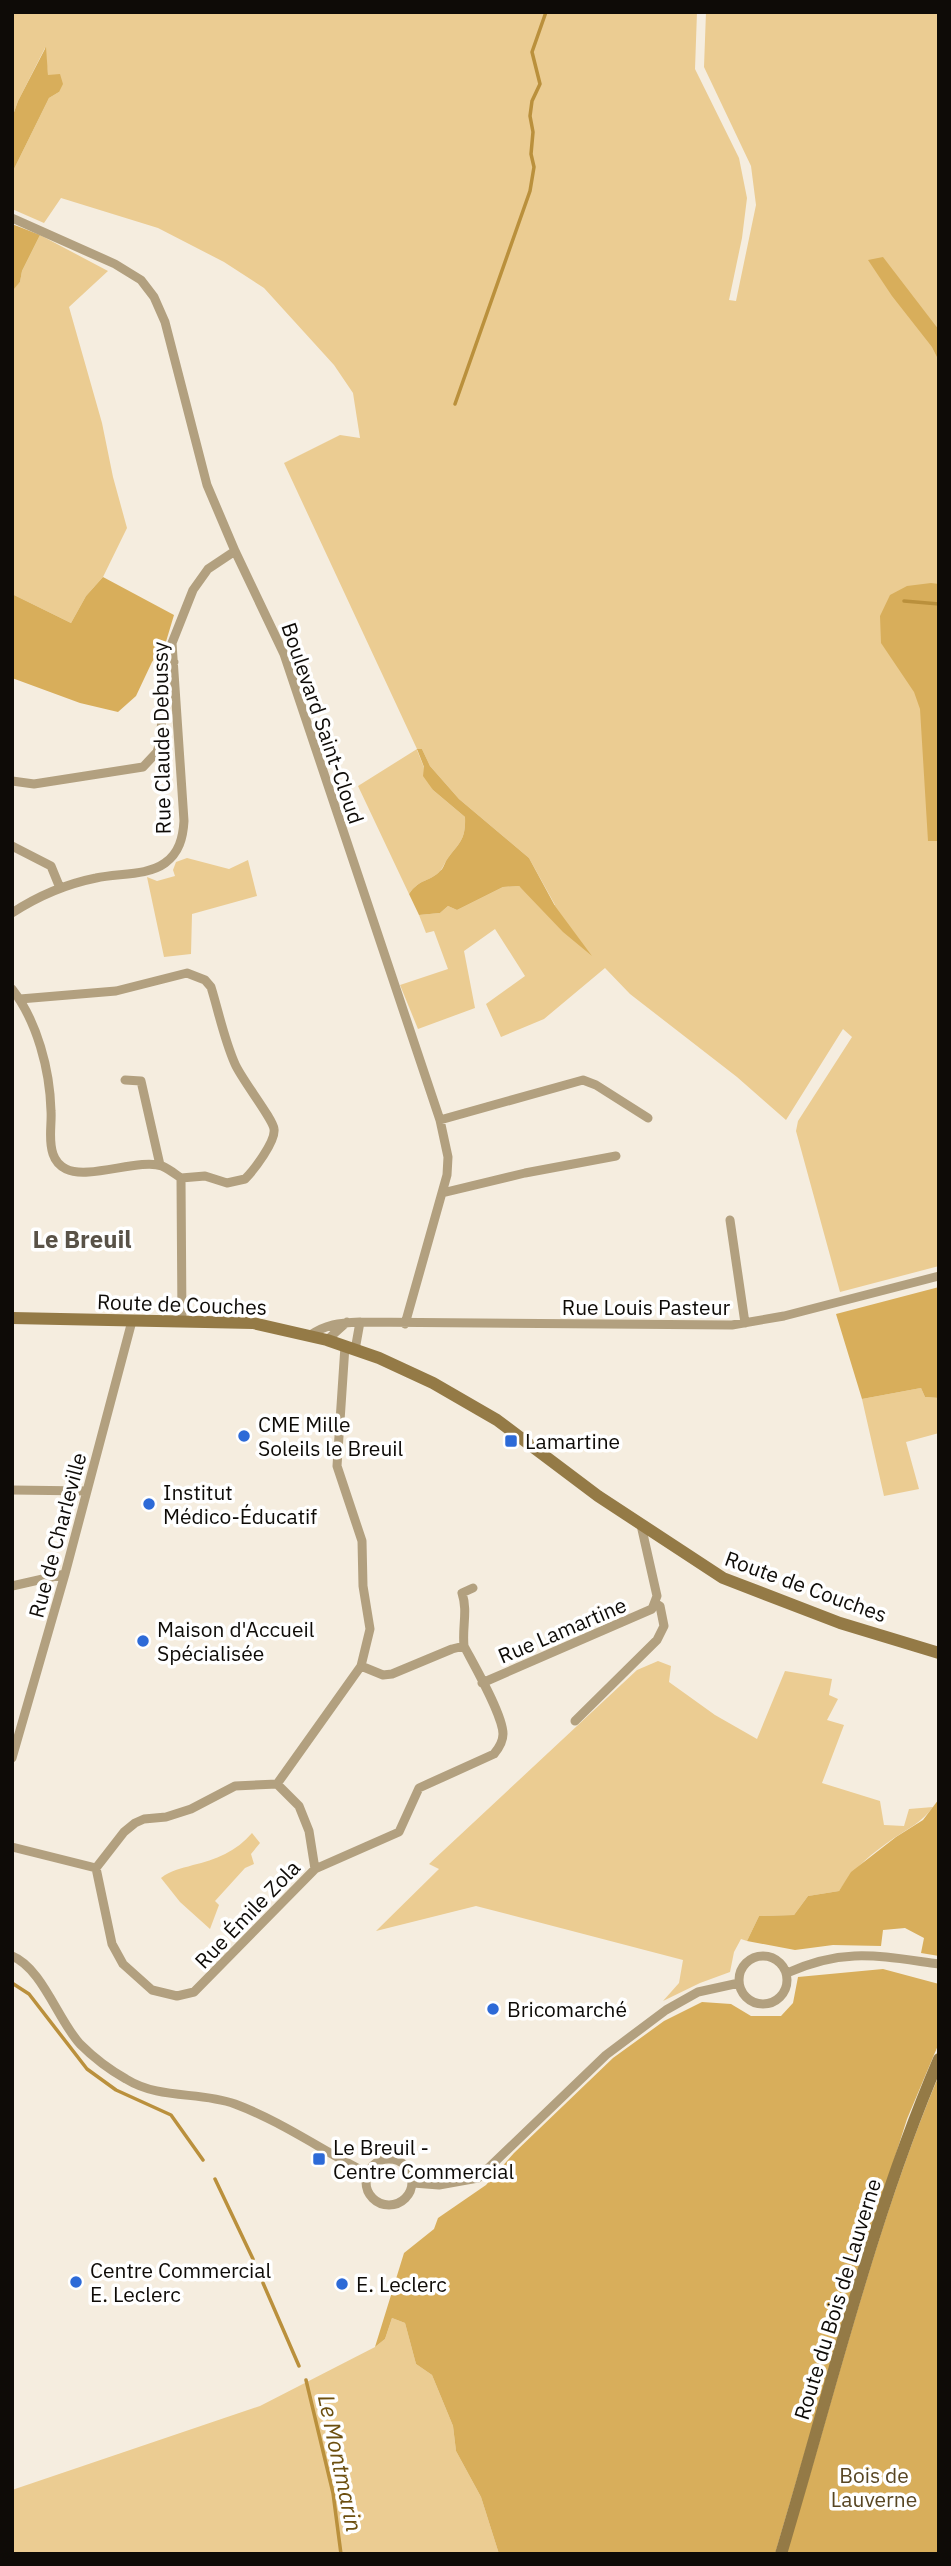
<svg xmlns="http://www.w3.org/2000/svg" width="951" height="2566" viewBox="0 0 951 2566" font-family="'IBM Plex Sans',sans-serif">
	<style>
		.green { fill: #ebcc92 }
		.forest { fill: #d8ae5b }
		.lines { fill: none; stroke-linecap: round; stroke-linejoin: round }
		.stream { stroke: #ba903c; stroke-width: 3.5 }
		.street { stroke: #b2a07f; stroke-width: 9 }
		.secondary { stroke: #947a46; stroke-width: 12 }
		.poi-dot { fill: #2d6ad7; stroke: #fff; stroke-width: 2.5 }
		.labels { text-anchor: middle; dominant-baseline: central; stroke-width: 7; stroke-linejoin: round; paint-order: stroke }
		.street-label { font-size: 21px; fill: #0e0b07; stroke: #fff }
		.poi-label { font-size: 21px; fill: #0e0b07; stroke: #fff; text-anchor: start }
		.park-label { font-size: 21px; fill: #584623; stroke: #fff }
		.water-label { font-size: 23px; font-style: italic; fill: #6c4f0f; stroke: #fff }
		.quarter-label { font-size: 24px; font-weight: bold; fill: #595247; stroke: #fff }
	</style>
	<rect width="100%" height="100%" fill="#f5eddf"/>
	<!-- green -->
	<path class="green" d="M 12,12 L 697,12 L 695,69 L 739,158 L 747,198 L 742,238 L 729,300 L 736,301 L 756,205 L 751,166 L 704,67 L 706,12 L 939,12 L 939,1266 L 840,1292 L 796,1131 L 798,1121 L 852,1037 L 843,1029 L 786,1120 L 737,1077 L 630,994 L 605,968 L 544,1019 L 501,1037 L 486,1004 L 525,976 L 495,929 L 464,951 L 475,1008 L 418,1029 L 400,985 L 448,969 L 434,931 L 426,933 L 419,915 L 440,913 L 448,906 L 457,910 L 503,887 L 519,886 L 538,903 L 555,905 L 529,858 L 459,799 L 430,766 L 422,749 L 417,750 L 433,790 L 465,817 C 466,842 458,843 446,861 C 444,864 443,868 440,871 C 430,882 420,878 409,894 L 358,786 L 417,749 L 284,463 L 340,435 L 360,438 L 353,393 L 334,365 L 264,288 L 224,262 L 158,228 L 61,198 L 44,223 L 12,209 L 12,173 L 49,98 L 59,92 L 48,75 L 45,48 L 18,101 L 12,118 Z
		M 40,235 L 108,271 L 69,307 L 102,423 L 113,477 L 127,528 L 103,577 L 86,596 L 71,623 L 12,594 L 12,290 L 20,282 L 22,271 Z
		M 187,858 L 229,869 L 248,860 L 257,896 L 192,914 L 191,954 L 164,957 L 147,877 L 157,881 L 175,876 L 173,870 L 176,862 Z
		M 921,1388 L 925,1397 L 939,1398 L 939,1433 L 906,1442 L 919,1489 L 884,1496 L 862,1399 Z
		M 658,1661 L 671,1666 L 669,1682 L 715,1715 L 757,1739 L 785,1671 L 832,1679 L 829,1695 L 838,1699 L 827,1720 L 844,1725 L 822,1783 L 880,1801 L 884,1825 L 904,1826 L 909,1809 L 933,1807 C 922,1822 909,1828 894,1838 C 872,1853 854,1868 839,1891 L 808,1896 L 794,1915 L 759,1916 L 747,1941 L 741,1939 L 734,1952 L 730,1972 L 700,1983 L 663,2001 L 679,1983 L 683,1960 L 476,1906 L 376,1931 L 439,1869 L 429,1864 L 637,1670 Z
		M 252,1833 L 260,1843 L 251,1854 L 254,1864 L 245,1868 L 215,1901 L 219,1905 L 210,1929 L 180,1902 L 161,1878 C 171,1870 180,1869 193,1865 C 215,1860 237,1851 252,1833 Z
		M 392,2318 L 405,2323 L 416,2364 L 432,2375 L 453,2426 L 456,2451 L 481,2497 L 499,2554 L 12,2554 L 12,2490 L 260,2406 L 375,2347 L 385,2339 Z"/>
	<!-- forest -->
	<path class="forest" d="M 46,47 L 48,75 L 60,74 L 63,84 L 59,92 L 49,98 L 12,173 L 12,118 L 18,101 Z
		M 12,224 L 40,235 L 22,271 L 20,282 L 13,290 Z
		M 883,257 L 939,330 L 939,361 L 932,347 L 892,296 L 868,260 Z
		M 103,577 L 174,615 L 165,645 L 152,662 L 136,696 L 118,712 L 80,703 L 12,678 L 12,594 L 71,623 L 86,596 Z
		M 931,583 L 939,584 L 939,841 L 928,841 L 920,709 L 914,692 L 881,643 L 880,616 L 890,595 L 907,586 Z
		M 417,749 L 422,749 L 430,766 L 459,799 L 529,858 L 555,906 L 592,956 L 563,932 L 519,886 L 503,887 L 457,910 L 448,906 L 440,913 L 419,915 L 409,894 C 420,878 430,882 440,871 C 443,869 444,865 446,861 C 458,843 466,842 465,817 L 433,790 L 423,776 L 424,767 Z
		M 939,1287 L 939,1398 L 925,1397 L 921,1388 L 862,1399 L 836,1314 Z
		M 939,1799 L 939,1956 L 921,1953 L 924,1938 L 905,1928 L 883,1930 L 881,1946 L 833,1945 L 795,1950 L 747,1941 L 759,1916 L 794,1915 L 808,1896 L 839,1891 L 851,1872 L 896,1837 L 923,1820 Z
		M 883,1969 L 939,1984 L 939,2043 L 907,2119 L 848,2305 L 775,2554 L 499,2554 L 481,2497 L 456,2451 L 453,2426 L 432,2375 L 416,2364 L 405,2323 L 392,2318 L 385,2339 L 375,2347 L 404,2253 L 434,2229 L 438,2218 L 486,2185 L 514,2153 L 613,2058 L 664,2021 L 702,2002 L 731,2004 L 751,2016 L 781,2016 L 793,2003 L 798,1977 Z
		M 939,2075 L 939,2554 L 786,2554 C 836,2394 874,2229 939,2075 Z"/>
	<g class="lines">
		<!-- stream -->
		<path class="stream" d="M 455,404 L 530,191 L 534,167 L 531,154 L 533,132 L 530,116 L 532,101 L 540,84 L 532,52 L 546,12
			M 904,601 L 939,604
			M 12,1983 L 29,1994 L 87,2069 L 116,2090 L 171,2115 L 203,2160
			M 215,2179 L 253,2259
			M 263,2283 L 299,2366
			M 306,2380 L 333,2493 L 341,2554"/>
		<!-- street -->
		<path class="street" d="M 12,218 L 115,264 L 141,280 L 154,297 L 165,322 L 207,485 L 235,551 L 284,654 L 440,1120 L 448,1157 L 447,1175 L 405,1324
			M 12,781 L 34,784 L 143,767 L 157,752 L 160,742 L 166,672 L 171,662 L 174,662
			M 12,846 L 51,866 L 60,888
			M 12,913 C 38,896 66,884 96,878 C 118,873 147,876 165,863 C 179,853 183,838 184,821 L 172,643 L 193,590 L 208,569 L 235,551
			M 12,989 C 37,1021 50,1070 51,1111 C 52,1124 48,1140 53,1154 C 55,1160 60,1166 66,1169 C 88,1180 140,1158 162,1166 C 169,1169 175,1174 181,1178
			M 20,999 L 116,991 L 187,973 L 205,980 L 211,987 C 219,1013 224,1039 235,1064 C 242,1080 273,1119 274,1129 C 276,1141 254,1170 245,1179 L 227,1183 L 205,1176 L 181,1178 L 182,1322
			M 125,1080 L 141,1081 L 160,1165
			M 440,1120 L 583,1080 L 596,1085 L 648,1118
			M 442,1193 L 525,1173 L 616,1156
			M 730,1220 L 745,1323
			M 309,1336 C 326,1324 339,1323 360,1322 L 732,1325 L 784,1316 L 939,1276
			M 327,1340 L 347,1322
			M 355,1350 L 360,1322
			M 12,1490 L 87,1491
			M 12,1586 L 65,1574
			M 361,1666 L 383,1675 L 392,1674 L 452,1649 L 464,1646
			M 482,1683 L 652,1609 L 657,1596 L 641,1525
			M 575,1721 L 657,1640 L 664,1626 L 660,1606 L 655,1603
			M 12,1758 L 65,1574 L 132,1321
			M 277,1784 L 299,1806 L 309,1831 L 315,1869
			M 12,1847 L 96,1868 L 112,1944 L 123,1964 L 152,1990 L 177,1996 L 194,1992 L 315,1869 L 399,1832 L 419,1788 L 494,1754 C 499,1748 503,1742 503,1734 C 503,1715 474,1665 464,1646 C 462,1627 468,1611 462,1593 L 473,1588
			M 96,1868 L 124,1832 L 135,1823 L 144,1819 L 166,1817 L 191,1809 L 235,1786 L 277,1784 L 361,1666 L 370,1629 L 363,1586 L 362,1541 L 337,1466 L 345,1346
			M739 1980a24 24 0 1 1 48 0a24 24 0 1 1-48 0Z
			M 12,1956 C 42,1968 58,2020 80,2044 C 93,2057 110,2070 126,2079 C 160,2100 199,2091 235,2104 C 281,2121 323,2151 367,2173
			M 787,1973 C 844,1947 879,1956 939,1964
			M366 2182a23 23 0 1 1 46 0a23 23 0 1 1-46 0Z
			M 413,2183 L 439,2185 L 478,2178 L 606,2055 L 666,2010 L 698,1992 L 739,1983"/>
		<!-- secondary -->
		<path class="secondary" d="M 12,1318 L 253,1323 L 327,1340 L 379,1358 L 433,1383 L 497,1420 L 598,1496 L 723,1578 L 840,1623 L 939,1653
			M 781,2554 C 831,2388 871,2218 939,2059"/>
	</g>
	<!-- markers -->
	<g class="poi-dot">
		<circle cx="244" cy="1436" r="7"/>
		<rect x="504" y="1434" width="14" height="14" rx="3.5"/>
		<circle cx="149" cy="1504" r="7"/>
		<circle cx="143" cy="1641" r="7"/>
		<circle cx="493" cy="2009" r="7"/>
		<rect x="312" y="2152" width="14" height="14" rx="3.5"/>
		<circle cx="76" cy="2282" r="7"/>
		<circle cx="342" cy="2284" r="7"/>
	</g>
	<g class="labels">
		<!-- street labels -->
		<g class="street-label">
			<text transform="translate(323 723) rotate(71)">Boulevard Saint-Cloud</text>
			<text transform="translate(161 738) rotate(-91)">Rue Claude Debussy</text>
			<text transform="translate(182 1304) rotate(2)">Route de Couches</text>
			<text x="646" y="1307">Rue Louis Pasteur</text>
			<text transform="translate(57 1535) rotate(-75)">Rue de Charleville</text>
			<text transform="translate(806 1586) rotate(20)">Route de Couches</text>
			<text transform="translate(562 1630) rotate(-23)">Rue Lamartine</text>
			<text transform="translate(247 1914) rotate(-46)">Rue Émile Zola</text>
			<text transform="translate(837 2299) rotate(-73)">Route du Bois de Lauverne</text>
		</g>
		<!-- poi labels -->
		<g class="poi-label">
			<text x="258" y="1424">CME Mille<tspan x="258" dy="24">Soleils le Breuil</tspan></text>
			<text x="525" y="1441">Lamartine</text>
			<text x="163" y="1492">Institut<tspan x="163" dy="24">Médico-Éducatif</tspan></text>
			<text x="157" y="1629">Maison d'Accueil<tspan x="157" dy="24">Spécialisée</tspan></text>
			<text x="507" y="2009">Bricomarché</text>
			<text x="333" y="2147">Le Breuil -<tspan x="333" dy="24">Centre Commercial</tspan></text>
			<text x="90" y="2270">Centre Commercial<tspan x="90" dy="24">E. Leclerc</tspan></text>
			<text x="356" y="2284">E. Leclerc</text>
		</g>
		<!-- park labels -->
		<g class="park-label">
			<text x="874" y="2475">Bois de<tspan x="874" dy="24">Lauverne</tspan></text>
		</g>
		<!-- water labels -->
		<g class="water-label">
			<text transform="translate(341 2463) rotate(78)">Le Montmarin</text>
		</g>
		<!-- quarter labels -->
		<g class="quarter-label">
			<text x="82" y="1239">Le Breuil</text>
		</g>
	</g>
	<!-- border -->
	<rect width="951" height="2566" fill="none" stroke="#0e0b07" stroke-width="28"/>
</svg>
